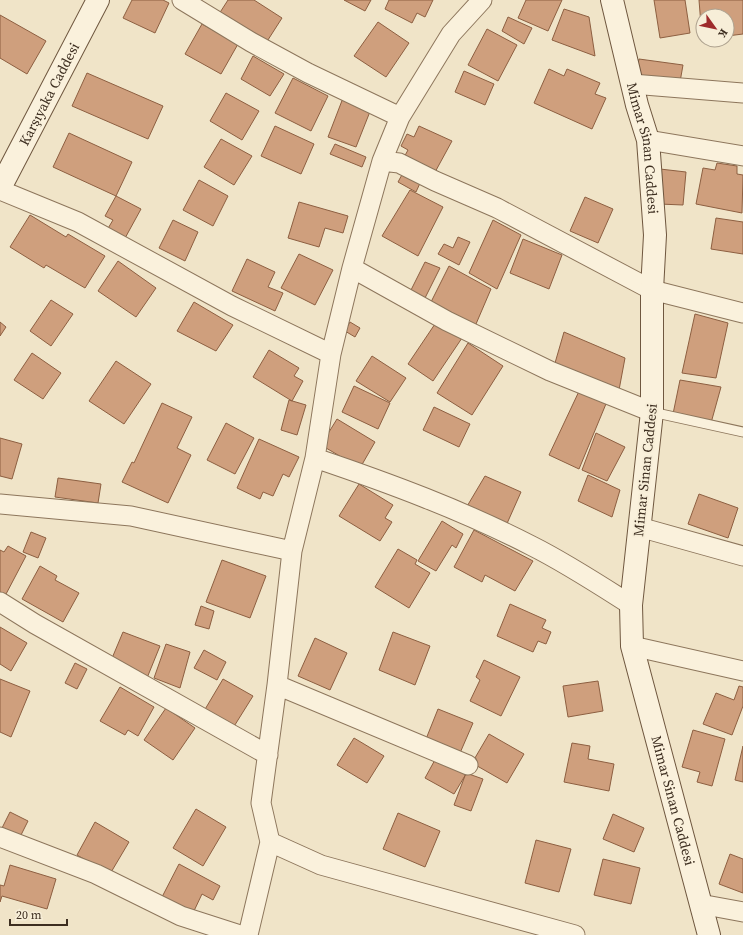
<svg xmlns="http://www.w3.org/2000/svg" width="743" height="935" viewBox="0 0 743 935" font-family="'Source Serif 4',serif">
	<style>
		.building { fill: #cf9f7d; stroke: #8d5f41 }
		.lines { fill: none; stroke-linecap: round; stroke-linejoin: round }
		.lane-casing { stroke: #8d765c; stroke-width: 11 }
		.street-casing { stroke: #8d765c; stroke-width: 21 }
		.secondary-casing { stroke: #6f573f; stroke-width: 24 }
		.lane { stroke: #faf1dc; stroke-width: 9 }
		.street { stroke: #faf1dc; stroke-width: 19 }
		.secondary { stroke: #faf1dc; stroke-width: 22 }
		.labels { text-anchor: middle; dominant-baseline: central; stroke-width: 4; stroke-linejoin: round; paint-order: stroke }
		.street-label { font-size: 14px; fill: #3d2e20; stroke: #f7eed8 }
	</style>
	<rect width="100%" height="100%" fill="#f0e4c8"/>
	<!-- building -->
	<path class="building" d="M 132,0 L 163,0 L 169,3 L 155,33 L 123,18 Z
		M 228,0 L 254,0 L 282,18 L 266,43 L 219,14 Z
		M 344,0 L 371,0 L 365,11 Z
		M 389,0 L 433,0 L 425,17 L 417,13 L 412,23 L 385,9 Z
		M 526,0 L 562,0 L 548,31 L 518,18 Z
		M 654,0 L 685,0 L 690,33 L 660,38 Z
		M 699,0 L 743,0 L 743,34 L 727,36 L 727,16 L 703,16 L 702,38 Z
		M 564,9 L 589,17 L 595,56 L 552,40 Z
		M 0,15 L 46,41 L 27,74 L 0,58 Z
		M 508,17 L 532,28 L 524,44 L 502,31 Z
		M 378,22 L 409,43 L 386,77 L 354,56 Z
		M 202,24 L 238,44 L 221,74 L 185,54 Z
		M 487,29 L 517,45 L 498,81 L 468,65 Z
		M 253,56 L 284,74 L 270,96 L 241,79 Z
		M 639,59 L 683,65 L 680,82 L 636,76 Z
		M 549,69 L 564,76 L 567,69 L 600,83 L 595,94 L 606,98 L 592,129 L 534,103 Z
		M 464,71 L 494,84 L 485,105 L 455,92 Z
		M 87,73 L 163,106 L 148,139 L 72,106 Z
		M 293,78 L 328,96 L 311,131 L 275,113 Z
		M 226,93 L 259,111 L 242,140 L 210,121 Z
		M 343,98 L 371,109 L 356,147 L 328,137 Z
		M 275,126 L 314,144 L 301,174 L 261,156 Z
		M 419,126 L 452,141 L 434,174 L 402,161 L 408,150 L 401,146 L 407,134 L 414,137 Z
		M 69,133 L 132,162 L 116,196 L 53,167 Z
		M 221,139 L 252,156 L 234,185 L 204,167 Z
		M 335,144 L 366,157 L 362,167 L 330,154 Z
		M 717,163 L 737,166 L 737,174 L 743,175 L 742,213 L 696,204 L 703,168 L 715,170 Z
		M 660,169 L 686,172 L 683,205 L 659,204 Z
		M 404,171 L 421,181 L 416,192 L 398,182 Z
		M 199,180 L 228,196 L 213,226 L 183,210 Z
		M 410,190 L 443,207 L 418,256 L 382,236 Z
		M 116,196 L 141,209 L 124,240 L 107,230 L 113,220 L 105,216 Z
		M 585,197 L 613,209 L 598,243 L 570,231 Z
		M 299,202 L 348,216 L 343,233 L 325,228 L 319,247 L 288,238 Z
		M 30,215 L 66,237 L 68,234 L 105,256 L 85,288 L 46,265 L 44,268 L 10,247 Z
		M 716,218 L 743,222 L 743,254 L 711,249 Z
		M 173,220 L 198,232 L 185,261 L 159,248 Z
		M 493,220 L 521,235 L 497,289 L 469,273 Z
		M 458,237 L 470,242 L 459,265 L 438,254 L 444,244 L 453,248 Z
		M 523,239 L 562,255 L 549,289 L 510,273 Z
		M 299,254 L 333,270 L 315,305 L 281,288 Z
		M 247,259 L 275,272 L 268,287 L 283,293 L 275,311 L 232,291 Z
		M 118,261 L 156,288 L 136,317 L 98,291 Z
		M 425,262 L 440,268 L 424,300 L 410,292 Z
		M 449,266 L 491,289 L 473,331 L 428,308 Z
		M 51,300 L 73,314 L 51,346 L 30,331 Z
		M 194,302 L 233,325 L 216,351 L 177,331 Z
		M 695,314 L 728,323 L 716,378 L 682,373 Z
		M 437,321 L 462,338 L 433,381 L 408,364 Z
		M 0,322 L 6,327 L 0,336 Z
		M 350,322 L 360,328 L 355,337 L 345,331 Z
		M 564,332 L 625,358 L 619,390 L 555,363 Z
		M 468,343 L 503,366 L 472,415 L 437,393 Z
		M 269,350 L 299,368 L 294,376 L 303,381 L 292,401 L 253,377 Z
		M 32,353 L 61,373 L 43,399 L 14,380 Z
		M 372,356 L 406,378 L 390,402 L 356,381 Z
		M 116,361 L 151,384 L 124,424 L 89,401 Z
		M 680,380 L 721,387 L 711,423 L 673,414 Z
		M 354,386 L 390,403 L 378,429 L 342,412 Z
		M 581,387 L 608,399 L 579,469 L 549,455 Z
		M 289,400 L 306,405 L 297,435 L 281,430 Z
		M 162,403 L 192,417 L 177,448 L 191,455 L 168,503 L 122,482 L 132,462 L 134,463 Z
		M 434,407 L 470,424 L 459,447 L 423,430 Z
		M 337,419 L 375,442 L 360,468 L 321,445 Z
		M 226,423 L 254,438 L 235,474 L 207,460 Z
		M 596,433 L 625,447 L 607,481 L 582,470 Z
		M 0,438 L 22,444 L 12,479 L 0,476 Z
		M 259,439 L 299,457 L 289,477 L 283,474 L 273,496 L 263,492 L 260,499 L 237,488 Z
		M 588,475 L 620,490 L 612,517 L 578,501 Z
		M 485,476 L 521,492 L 505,528 L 466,508 Z
		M 58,478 L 101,484 L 98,503 L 55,497 Z
		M 359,484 L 393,505 L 385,518 L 392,522 L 380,541 L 339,516 Z
		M 699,494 L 738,508 L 728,538 L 688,524 Z
		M 442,521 L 463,534 L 456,548 L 452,545 L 436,571 L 418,561 Z
		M 474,530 L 533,561 L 515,591 L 485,575 L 482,582 L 454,567 Z
		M 31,532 L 46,538 L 38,558 L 23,552 Z
		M 8,546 L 26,556 L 5,596 L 0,593 L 0,550 L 4,552 Z
		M 398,549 L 417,560 L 415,564 L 430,573 L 409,608 L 375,587 Z
		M 222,560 L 266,576 L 250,618 L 206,602 Z
		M 40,566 L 57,576 L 55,580 L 79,593 L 63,622 L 22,599 Z
		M 510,604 L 546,620 L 542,628 L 551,632 L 546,644 L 538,641 L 533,652 L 497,636 Z
		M 201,606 L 214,611 L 209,629 L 195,625 Z
		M 0,627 L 27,643 L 11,671 L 0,664 Z
		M 123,632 L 160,646 L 147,678 L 110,663 Z
		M 393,632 L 430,646 L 415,685 L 379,670 Z
		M 315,638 L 347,653 L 330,690 L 298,676 Z
		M 166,644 L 190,652 L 180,688 L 154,678 Z
		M 204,650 L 226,662 L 217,680 L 194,668 Z
		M 484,660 L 520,677 L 501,716 L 470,701 L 480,680 L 476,677 Z
		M 75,663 L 87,669 L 77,689 L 65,683 Z
		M 0,679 L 30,691 L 11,737 L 0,732 Z
		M 223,679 L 253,696 L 233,728 L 204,711 Z
		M 598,681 L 603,711 L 568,717 L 563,686 Z
		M 739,686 L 743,687 L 743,706 L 732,735 L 703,724 L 716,693 L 734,700 Z
		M 120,687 L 154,707 L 138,736 L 128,730 L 125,735 L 100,721 Z
		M 166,708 L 195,728 L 173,760 L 144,740 Z
		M 438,709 L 473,723 L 460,753 L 426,739 Z
		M 693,730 L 725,739 L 712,786 L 697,782 L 700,772 L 682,767 Z
		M 489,734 L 524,754 L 507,783 L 472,763 Z
		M 354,738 L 384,756 L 367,783 L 337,765 Z
		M 572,743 L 590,746 L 588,759 L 614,764 L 609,791 L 564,782 Z
		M 743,746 L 743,782 L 735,780 Z
		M 436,758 L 466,774 L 454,794 L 425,778 Z
		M 466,773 L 483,779 L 471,811 L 454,805 Z
		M 196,809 L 226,827 L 203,866 L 173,848 Z
		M 10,812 L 28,821 L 19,839 L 1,830 Z
		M 398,813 L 440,831 L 425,867 L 383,849 Z
		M 613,814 L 644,828 L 634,852 L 603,839 Z
		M 95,822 L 129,842 L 110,874 L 77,855 Z
		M 536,840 L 571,849 L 559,892 L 525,883 Z
		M 730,854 L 743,859 L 743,893 L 719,884 Z
		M 603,859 L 640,868 L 631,904 L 594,895 Z
		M 179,864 L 220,886 L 213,900 L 202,894 L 193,913 L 162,897 Z
		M 10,865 L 56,879 L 47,909 L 2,896 L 0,902 L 0,885 L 4,886 Z"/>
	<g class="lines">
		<defs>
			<path id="lane" d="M 652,412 L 743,432"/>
			<path id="street" d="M 182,0 L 251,42 L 308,73 L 400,117
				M 482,0 L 451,34 L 400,117 L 382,161 L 352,268 L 331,354 L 315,458 L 292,551 L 277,685 L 261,803 L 270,842 L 321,865 L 575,935
				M 632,84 L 743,93
				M 648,140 L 743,156
				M 382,161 L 399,163 L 435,181 L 497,208 L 652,290 L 743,313
				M 0,190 L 78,222 L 232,306 L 331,354
				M 352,268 L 447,321 L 550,371 L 652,412
				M 315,458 C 389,483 462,510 532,546 C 566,563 598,584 631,605
				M 0,504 L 131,516 L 292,551
				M 639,527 L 743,556
				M 0,602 L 35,624 L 268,755
				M 632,646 L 743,671
				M 277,685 L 468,765
				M 0,837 L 96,874 L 181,916 L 240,935
				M 700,904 L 743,912
				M 248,935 L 270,842"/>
			<g id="secondary">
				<path id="s1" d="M 612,0 L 637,105 L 648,140 L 655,235 L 652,290 L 652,412 L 631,605 L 632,646 L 709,935"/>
				<path id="s2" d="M 0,188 L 98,0"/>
			</g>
		</defs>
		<!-- lane casing -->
		<use href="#lane" class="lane-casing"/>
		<!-- street casing -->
		<use href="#street" class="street-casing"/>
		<!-- secondary casing -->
		<use href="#secondary" class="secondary-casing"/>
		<!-- lane -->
		<use href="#lane" class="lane"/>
		<!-- street -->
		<use href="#street" class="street"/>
		<!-- secondary -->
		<use href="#secondary" class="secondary"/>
	</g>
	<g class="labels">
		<!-- street labels -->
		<g class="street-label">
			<text stroke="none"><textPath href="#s2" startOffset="106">Karşıyaka Caddesi</textPath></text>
			<text stroke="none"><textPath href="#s1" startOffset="152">Mimar Sinan Caddesi</textPath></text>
			<text transform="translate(645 470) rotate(-84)">Mimar Sinan Caddesi</text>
			<text stroke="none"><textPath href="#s1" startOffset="812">Mimar Sinan Caddesi</textPath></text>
		</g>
	</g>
	<!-- north arrow -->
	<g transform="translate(715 28) rotate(123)"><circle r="19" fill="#f7eed8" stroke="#ada18e"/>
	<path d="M0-3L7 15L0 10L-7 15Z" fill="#9e2a2b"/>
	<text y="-6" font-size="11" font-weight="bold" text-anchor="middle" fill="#3d2e20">K</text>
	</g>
	<!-- scale -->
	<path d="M10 919v6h57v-6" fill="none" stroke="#3d2e20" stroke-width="2"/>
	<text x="16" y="919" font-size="12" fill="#3d2e20" stroke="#f7eed8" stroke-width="3" paint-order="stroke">20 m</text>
</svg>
